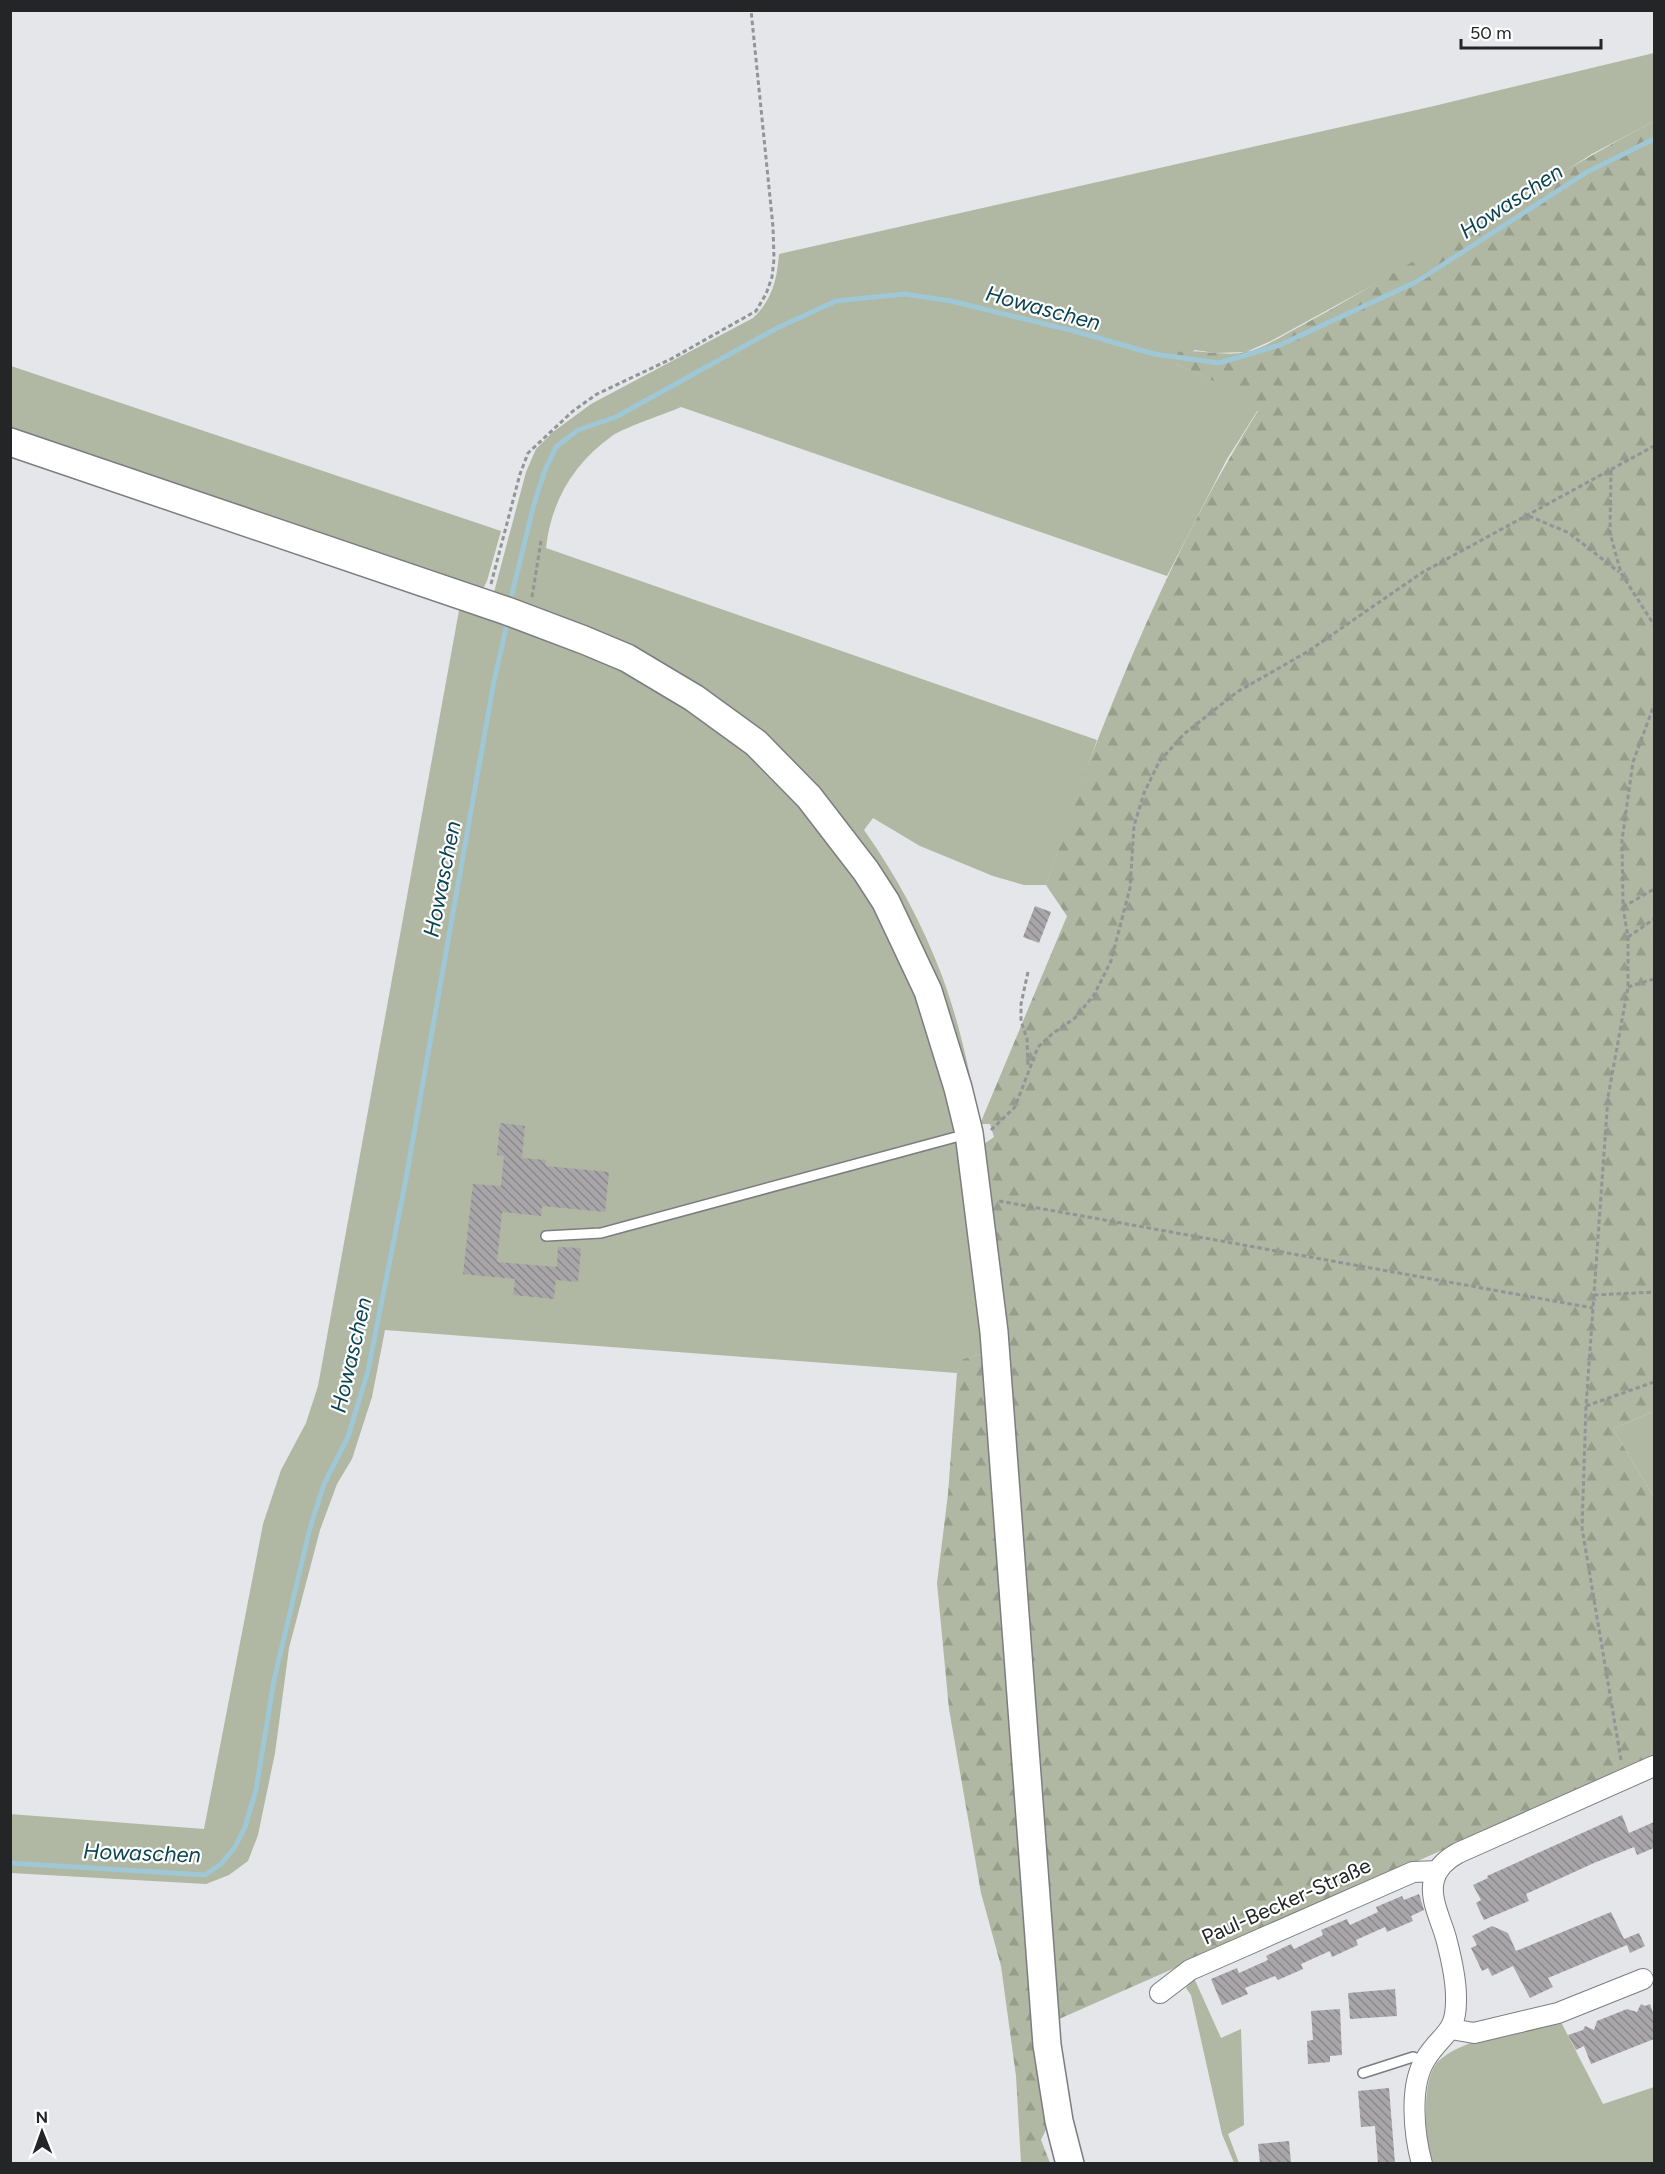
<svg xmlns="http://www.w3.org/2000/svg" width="1665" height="2174" viewBox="0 0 1665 2174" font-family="Figtree,sans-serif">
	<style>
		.grass { fill: #b0b7a2 }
		.forest { fill: url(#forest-firs) }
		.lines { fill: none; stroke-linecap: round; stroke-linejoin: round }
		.stream { stroke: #9fc7d5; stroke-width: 5 }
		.building { fill: url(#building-back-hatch) }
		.lane-casing { stroke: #7b7d80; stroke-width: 12 }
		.street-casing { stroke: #7b7d80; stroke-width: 22 }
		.secondary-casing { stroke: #7b7d80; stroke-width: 30 }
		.path { stroke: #929496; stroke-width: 3; stroke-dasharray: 4.5 3; stroke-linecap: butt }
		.lane { stroke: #fff; stroke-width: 9 }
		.street { stroke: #fff; stroke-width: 20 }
		.secondary { stroke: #fff; stroke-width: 27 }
		.labels { text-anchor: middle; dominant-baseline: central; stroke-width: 4.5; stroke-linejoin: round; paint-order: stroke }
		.street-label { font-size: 21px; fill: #242526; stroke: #fff }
		.water-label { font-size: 22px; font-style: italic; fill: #0a4453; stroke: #fff }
	</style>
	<defs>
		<pattern id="forest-firs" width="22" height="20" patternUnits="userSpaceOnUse" patternTransform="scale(1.5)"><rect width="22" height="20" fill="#b0b7a2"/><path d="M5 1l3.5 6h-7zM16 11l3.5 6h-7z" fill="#979d8b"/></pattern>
		<pattern id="building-back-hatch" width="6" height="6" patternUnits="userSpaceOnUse" patternTransform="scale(1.5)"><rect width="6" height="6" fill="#a9a6a9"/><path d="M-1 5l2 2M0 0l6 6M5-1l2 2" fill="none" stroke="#898789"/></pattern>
	</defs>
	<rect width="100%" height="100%" fill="#e4e6e9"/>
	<!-- grass -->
	<path class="grass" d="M 1654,53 L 1654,121 L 1592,154 L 1519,200 L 1375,284 L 1271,341 L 1246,352 L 1215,353 L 1195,350 L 1176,364 L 1230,388 L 1258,410 L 1227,459 L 1167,576 L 681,407 C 663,415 627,426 612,436 C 574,463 551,501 546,548 L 1097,740 L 1046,885 L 1024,885 L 993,876 L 920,846 L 873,818 L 864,830 C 896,875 923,925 942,976 C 960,1024 970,1074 980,1124 L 936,995 L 789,763 L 493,596 L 526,472 L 536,449 L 553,432 L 591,404 L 753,318 C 772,300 777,280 779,254 L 1434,106 Z
		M 11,366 L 501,531 L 487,581 L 484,587 L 474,590 L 11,432 Z
		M 460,605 L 593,654 L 689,708 L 752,756 L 807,809 L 888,926 L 933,1037 L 964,1166 L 985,1353 L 964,1359 L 957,1373 L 385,1330 L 372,1397 L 352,1459 L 337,1484 L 320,1530 L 289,1648 L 275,1753 L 258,1835 L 248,1861 L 229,1875 L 206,1884 L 11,1873 L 10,1814 L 204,1829 L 263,1524 L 281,1470 L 306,1423 L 318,1386 Z
		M 1654,1411 L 1654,1497 L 1613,1429 Z
		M 1194,1978 L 1221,2038 L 1241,2029 L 1244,2125 L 1228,2134 L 1239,2163 L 1234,2163 L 1222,2134 L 1191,1995 L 1186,1988 Z
		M 1560,2020 L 1603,2104 L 1654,2087 L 1654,2163 L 1432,2164 C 1427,2144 1425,2124 1426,2104 C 1427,2091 1428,2075 1436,2064 C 1456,2039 1528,2028 1560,2020 Z"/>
	<!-- forest -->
	<path class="forest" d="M 1654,121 L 1654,1411 L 1613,1429 L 1654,1497 L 1654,1757 L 1059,2019 L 1010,1388 L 984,1144 L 994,1137 L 990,1124 L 980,1124 L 1067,916 L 1046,885 C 1063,836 1079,787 1098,739 C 1143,625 1193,514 1258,411 L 1229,388 L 1176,364 L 1178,352 C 1200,349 1225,357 1246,352 C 1261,349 1275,340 1288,333 C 1316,318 1344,302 1371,286 C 1466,231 1558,172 1654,121 Z
		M 985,1353 L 1049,2123 L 1041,2140 L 1050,2163 L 1021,2163 L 1016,2076 L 1001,1966 L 981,1893 L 949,1709 L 937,1583 L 948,1494 L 957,1373 L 963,1359 Z"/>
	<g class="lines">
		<!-- stream -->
		<path class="stream" d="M 512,594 L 534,504 L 545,470 L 556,447 L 578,430 L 616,417 L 777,328 L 836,301 L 904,294 L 951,301 L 1074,331 L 1154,354 L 1219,363 L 1280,345 L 1416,282 L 1587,172 L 1654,139
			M 10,1863 L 205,1875 L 221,1864 L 235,1847 L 245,1827 L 256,1790 L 274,1680 L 310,1528 L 324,1484 L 348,1437 L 368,1371 L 405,1184 L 494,681 L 506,628"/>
	</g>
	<!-- building -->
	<path class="building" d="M 1035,906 L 1051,912 L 1039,943 L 1023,937 Z
		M 500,1123 L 525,1126 L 522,1158 L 546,1160 L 546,1166 L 609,1172 L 605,1212 L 542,1206 L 541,1216 L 502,1212 L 497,1262 L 557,1267 L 554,1299 L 513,1295 L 515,1279 L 463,1274 L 473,1184 L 501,1186 L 504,1156 L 497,1155 Z
		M 558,1247 L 581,1248 L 578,1282 L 556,1280 Z
		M 1622,1815 L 1629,1833 L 1654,1822 L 1654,1848 L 1637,1855 L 1634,1847 L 1594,1863 L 1526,1894 L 1529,1901 L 1484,1920 L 1476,1903 L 1481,1900 L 1473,1885 L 1488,1878 L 1487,1876 Z
		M 1419,1894 L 1424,1910 L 1411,1916 L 1413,1921 L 1387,1932 L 1385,1927 L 1356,1940 L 1358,1945 L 1332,1957 L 1330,1951 L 1301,1964 L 1303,1969 L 1278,1980 L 1275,1976 L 1245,1988 L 1248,1994 L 1222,2005 L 1211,1979 L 1237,1968 L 1239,1973 L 1268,1960 L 1266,1956 L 1291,1944 L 1294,1949 L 1323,1935 L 1321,1930 L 1347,1919 L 1350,1925 L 1378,1912 L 1376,1907 L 1402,1896 L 1404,1900 Z
		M 1611,1912 L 1624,1939 L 1639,1933 L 1645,1946 L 1630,1953 L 1627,1945 L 1548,1978 L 1553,1987 L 1530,1998 L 1513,1966 L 1492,1976 L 1488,1968 L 1482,1971 L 1471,1948 L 1477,1945 L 1472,1936 L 1492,1926 L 1508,1933 L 1516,1951 Z
		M 1395,1989 L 1397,2016 L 1350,2019 L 1348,1993 Z
		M 1641,2004 L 1645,2006 L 1650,2004 L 1654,2016 L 1654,2039 L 1591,2064 L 1584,2046 L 1576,2050 L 1568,2035 L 1583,2030 L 1585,2026 L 1594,2030 L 1597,2021 L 1627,2009 L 1637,2012 Z
		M 1340,2009 L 1342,2055 L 1330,2056 L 1330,2062 L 1308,2064 L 1307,2041 L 1313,2040 L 1311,2011 Z
		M 1389,2088 L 1395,2163 L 1378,2163 L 1375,2126 L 1361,2127 L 1358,2091 Z
		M 1289,2141 L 1291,2163 L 1260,2163 L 1258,2144 Z"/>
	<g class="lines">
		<defs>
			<path id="lane" d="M 546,1236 L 601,1233 L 967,1134
				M 1363,2073 L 1413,2057 L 1424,2061"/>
			<path id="street" d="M 1160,1993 L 1190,1970 L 1413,1872 L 1438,1871
				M 1451,2029 L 1474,2033 L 1558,2013 L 1643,1979
				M 1422,2164 C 1414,2135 1409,2086 1425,2060 C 1442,2032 1457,2035 1456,1997 C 1456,1977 1451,1957 1446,1938 C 1441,1920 1429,1898 1434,1880 C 1437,1867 1447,1859 1458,1853 L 1654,1766"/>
			<path id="secondary" d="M 10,442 L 507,611 L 584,640 L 627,658 L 694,698 L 756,743 L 809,797 L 866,871 L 886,902 L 928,991 L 958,1088 L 969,1133 L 994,1332 L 1047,2045 L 1059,2121 L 1070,2164"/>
		</defs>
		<!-- lane casing -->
		<use href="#lane" class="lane-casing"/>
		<!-- street casing -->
		<use href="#street" class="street-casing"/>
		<!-- secondary casing -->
		<use href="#secondary" class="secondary-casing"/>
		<!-- path -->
		<path class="path" d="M 1611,470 L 1610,533 L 1621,573 L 1654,625
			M 1529,516 L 1569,533 L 1619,572
			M 491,584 L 520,474 L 528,453 L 573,411 L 597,394 L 671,359 L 756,311 L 766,294 L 772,277 L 774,259 L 773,227 L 751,10
			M 532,597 L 541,541
			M 1623,907 L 1654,889
			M 1628,937 L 1654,919
			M 1028,972 L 1021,1004 L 1021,1021 L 1027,1039 L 1028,1065
			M 1628,987 L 1654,979
			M 991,1130 L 1015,1107 L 1038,1047 L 1052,1034 L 1075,1018 L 1094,995 L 1111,961 L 1130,888 L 1134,826 L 1144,793 L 1159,762 L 1184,734 L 1237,692 L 1307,652 L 1423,572 L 1654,446
			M 999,1201 L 1593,1308
			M 1594,1295 L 1654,1292
			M 1586,1406 L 1654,1382
			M 1621,1760 L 1582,1528 L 1586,1406 L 1608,1097 L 1628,987 L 1628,937 L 1623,907 L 1622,840 L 1633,762 L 1654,705"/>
		<!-- lane -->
		<use href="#lane" class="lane"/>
		<!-- street -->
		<use href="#street" class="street"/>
		<!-- secondary -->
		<use href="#secondary" class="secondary"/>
	</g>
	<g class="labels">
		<!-- street labels -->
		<g class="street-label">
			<text transform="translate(1286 1901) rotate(-24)">Paul-Becker-Straße</text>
		</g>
		<!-- water labels -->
		<g class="water-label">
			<text transform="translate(1511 201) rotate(-33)">Howaschen</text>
			<text transform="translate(1043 308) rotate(15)">Howaschen</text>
			<text transform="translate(442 879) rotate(-79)">Howaschen</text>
			<text transform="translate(351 1355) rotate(-77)">Howaschen</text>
			<text transform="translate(142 1853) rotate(2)">Howaschen</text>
		</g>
	</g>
	<!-- border -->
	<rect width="1665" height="2174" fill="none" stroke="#242526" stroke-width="24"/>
	<!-- north arrow -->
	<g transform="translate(42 2132) rotate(359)" stroke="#ffffff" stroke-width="4.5" paint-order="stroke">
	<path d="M0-4.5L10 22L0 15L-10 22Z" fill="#242526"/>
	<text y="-9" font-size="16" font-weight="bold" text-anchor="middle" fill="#242526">N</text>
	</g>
	<!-- scale -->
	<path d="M1461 39v9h140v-9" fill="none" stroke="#242526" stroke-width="3"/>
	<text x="1470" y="39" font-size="18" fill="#242526" stroke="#ffffff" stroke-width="4.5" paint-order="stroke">50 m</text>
</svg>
